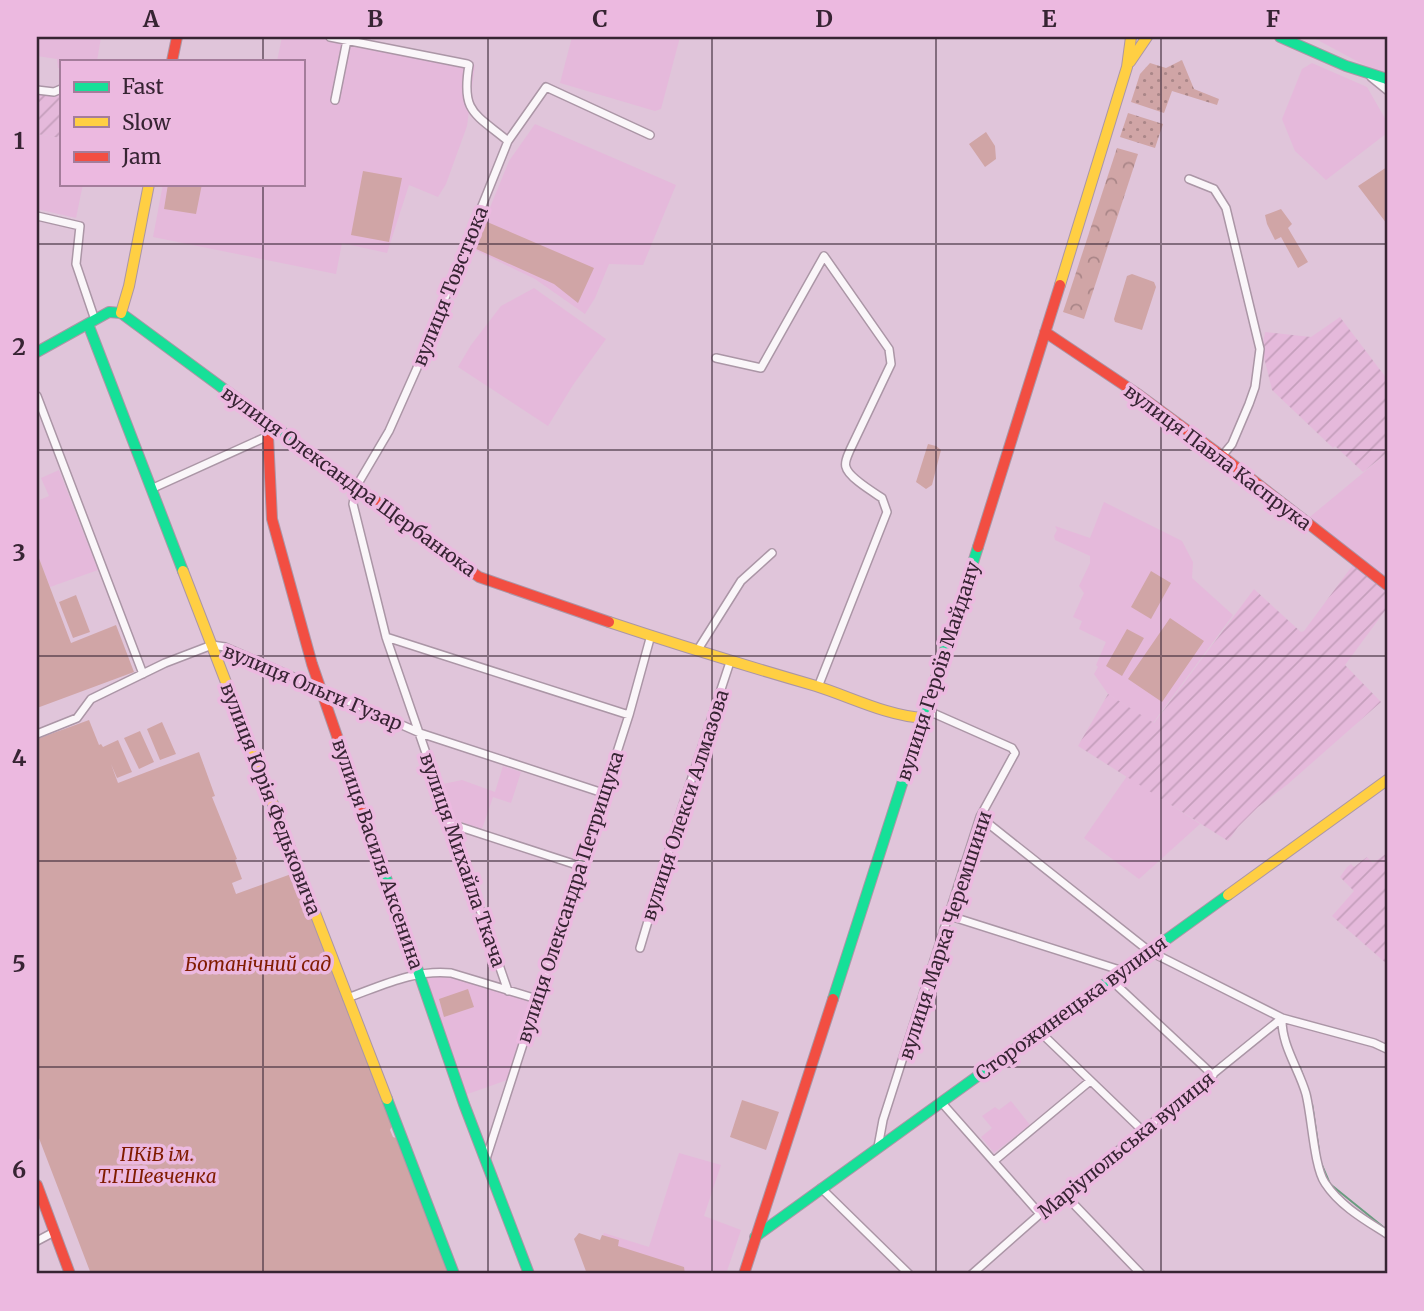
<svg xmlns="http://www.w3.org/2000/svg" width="1424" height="1311" viewBox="0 0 1424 1311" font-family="Merriweather,serif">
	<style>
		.built { fill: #e5b9db }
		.industrial { fill: url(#industrial-furrows) }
		.grass { fill: url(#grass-dots) }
		.forest { fill: url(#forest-crowns) }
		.green { fill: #d0a5a6 }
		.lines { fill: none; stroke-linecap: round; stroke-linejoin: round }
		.stream { stroke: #6a9c80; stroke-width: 2 }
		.street-casing { stroke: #ab96a6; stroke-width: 10 }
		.fast-casing { stroke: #ab96a6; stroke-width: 12 }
		.slow-casing { stroke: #ab96a6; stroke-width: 12 }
		.jam-casing { stroke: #ab96a6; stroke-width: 12 }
		.street { stroke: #faf6f9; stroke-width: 7 }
		.fast { stroke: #16e098; stroke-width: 10 }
		.slow { stroke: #ffcf43; stroke-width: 10 }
		.jam { stroke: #f24e42; stroke-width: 10 }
		.grid { fill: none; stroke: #372433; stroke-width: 2; stroke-opacity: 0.55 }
		.labels { text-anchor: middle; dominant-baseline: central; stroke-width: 7; stroke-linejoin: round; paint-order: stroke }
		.street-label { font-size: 19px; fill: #372433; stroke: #ecb9e0 }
		.park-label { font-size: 19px; font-style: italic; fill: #801b00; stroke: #ecb9e0 }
		.neatline { fill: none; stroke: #372433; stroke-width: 2.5 }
		.grid-label { font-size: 23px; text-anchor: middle; font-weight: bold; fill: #372433 }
	</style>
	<defs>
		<pattern id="industrial-furrows" width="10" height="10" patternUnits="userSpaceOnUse" patternTransform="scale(1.75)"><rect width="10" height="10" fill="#e5b9db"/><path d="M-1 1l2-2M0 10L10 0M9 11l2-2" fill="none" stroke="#c59fbc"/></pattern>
		<pattern id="grass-dots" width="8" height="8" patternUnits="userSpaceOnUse" patternTransform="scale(1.75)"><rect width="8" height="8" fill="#d0a5a6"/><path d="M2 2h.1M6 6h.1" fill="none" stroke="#aa8688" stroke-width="1.8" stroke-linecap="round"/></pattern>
		<pattern id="forest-crowns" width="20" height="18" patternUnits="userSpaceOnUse" patternTransform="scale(1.75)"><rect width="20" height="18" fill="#d0a5a6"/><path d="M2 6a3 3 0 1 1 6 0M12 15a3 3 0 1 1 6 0" fill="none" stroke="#aa8688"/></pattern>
	</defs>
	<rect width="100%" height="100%" fill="#e0c5da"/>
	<!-- built -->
	<path class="built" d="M 37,37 L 101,37 L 97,61 L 61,61 L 61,68 L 58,68 L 57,59 L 37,56 Z
		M 282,37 L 329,37 L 475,65 L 467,126 L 446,184 L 438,197 L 409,185 L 387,253 L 342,243 L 336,274 L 153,237 L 163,184 L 303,184 L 303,61 L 277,61 Z
		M 572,37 L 680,37 L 661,109 L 655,111 L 560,83 Z
		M 1312,37 L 1387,37 L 1387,76 L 1383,75 Z
		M 1312,63 L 1367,87 L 1387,122 L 1387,133 L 1326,180 L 1295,151 L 1282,119 L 1302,69 Z
		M 535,124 L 676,185 L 643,265 L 609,264 L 595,298 L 585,314 L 535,279 L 473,249 L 509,161 Z
		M 37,134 L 61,138 L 61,184 L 83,184 L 76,218 L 37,209 Z
		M 534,288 L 606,339 L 573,385 L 548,426 L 458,367 L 471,345 L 501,306 Z
		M 1387,453 L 1387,586 L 1305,521 Z
		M 59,470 L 98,570 L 50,587 L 37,553 L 37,501 L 49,496 L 41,478 Z
		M 1104,502 L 1182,541 L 1193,562 L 1192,578 L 1233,615 L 1153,723 L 1108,694 L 1094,674 L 1098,667 L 1096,665 L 1106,642 L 1079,629 L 1082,621 L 1073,617 L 1084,593 L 1079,586 L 1090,563 L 1090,556 L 1055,540 L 1054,536 L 1057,530 L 1055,526 L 1090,538 Z
		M 503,766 L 521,772 L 511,803 L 493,797 L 482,829 L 456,820 L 443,784 L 462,780 L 495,792 Z
		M 1127,776 L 1200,824 L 1139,879 L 1084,838 Z
		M 439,972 L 537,1000 L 513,1078 L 462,1096 L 420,973 Z
		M 1011,1101 L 1030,1125 L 994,1153 L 981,1137 L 992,1128 L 982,1116 L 995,1107 L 999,1110 Z
		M 679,1153 L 721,1165 L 704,1216 L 741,1230 L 726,1274 L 588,1274 L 604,1233 L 649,1247 Z"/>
	<!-- industrial -->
	<path class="industrial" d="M 61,90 L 61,138 L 37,134 L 37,91 Z
		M 1340,317 L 1387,379 L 1387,453 L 1363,472 L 1335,446 L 1333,448 L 1272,390 L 1262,349 L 1265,332 L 1311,337 Z
		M 1355,562 L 1387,586 L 1387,608 L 1345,665 L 1381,702 L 1288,784 L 1258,807 L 1238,827 L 1228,841 L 1078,746 L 1108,694 L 1154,723 L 1254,589 L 1301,632 L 1304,631 Z
		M 1387,853 L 1387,964 L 1332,916 L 1354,891 L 1340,877 L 1347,867 L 1351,864 L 1354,867 L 1367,857 L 1373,863 Z"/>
	<!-- grass -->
	<path class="grass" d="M 1182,60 L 1194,89 L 1219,99 L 1217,105 L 1172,91 L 1164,113 L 1131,102 L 1140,74 L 1150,63 L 1166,68 Z
		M 1128,113 L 1163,124 L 1155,148 L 1120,137 Z"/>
	<!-- forest -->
	<path class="forest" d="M 1117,148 L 1138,154 L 1084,319 L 1063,312 Z"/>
	<!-- green -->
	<path class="green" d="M 986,132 L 995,146 L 996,159 L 985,167 L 969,144 Z
		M 1387,167 L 1387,224 L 1358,186 Z
		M 363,171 L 402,178 L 389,242 L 351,235 Z
		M 168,184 L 202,184 L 196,214 L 164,209 Z
		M 1281,209 L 1292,224 L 1288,228 L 1308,262 L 1298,268 L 1281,237 L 1275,240 L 1267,224 L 1265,215 Z
		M 485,221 L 594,268 L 578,303 L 554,284 L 474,248 Z
		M 1132,274 L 1154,282 L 1156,287 L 1142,330 L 1115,322 L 1114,319 L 1127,276 Z
		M 928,444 L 936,446 L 941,450 L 932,485 L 926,489 L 916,482 Z
		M 37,553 L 71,643 L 116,625 L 134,672 L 37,708 Z
		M 1151,571 L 1171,583 L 1151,619 L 1131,607 Z
		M 76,595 L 90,632 L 73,638 L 59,602 Z
		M 1170,618 L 1204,641 L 1162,702 L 1128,679 Z
		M 1127,629 L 1144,638 L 1122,676 L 1106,666 Z
		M 89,720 L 99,745 L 101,744 L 103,747 L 118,740 L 132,772 L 117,778 L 111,764 L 118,783 L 199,752 L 215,796 L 212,797 L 237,859 L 235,860 L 242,879 L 232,883 L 236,894 L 294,873 L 392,1126 L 390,1130 L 393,1137 L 396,1138 L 449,1274 L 91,1274 L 37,1133 L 37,739 Z
		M 162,722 L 176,754 L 160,760 L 147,729 Z
		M 140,731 L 154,762 L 139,769 L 124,738 Z
		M 468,989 L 474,1007 L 444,1017 L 439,999 Z
		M 742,1100 L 779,1112 L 766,1150 L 730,1137 Z
		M 579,1233 L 600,1240 L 602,1235 L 619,1240 L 618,1246 L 684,1267 L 685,1274 L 587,1274 L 574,1239 Z"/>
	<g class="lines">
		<!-- stream -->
		<path class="stream" d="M 1300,1067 L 1304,1079
			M 1312,1104 L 1319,1151
			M 1321,1163 L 1330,1184 L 1387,1230"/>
		<defs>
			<path id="street" d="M 330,37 L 467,64 L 469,65 C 461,112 474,113 508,141
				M 1371,77 L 1387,90
				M 37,90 L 54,92 L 61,89
				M 335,100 L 347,40
				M 1189,179 L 1214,189 L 1226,208 L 1260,349 L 1255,387 L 1249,404 L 1232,444 L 1222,456
				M 37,216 L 80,226 L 76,264 L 95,320
				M 716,358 L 761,368 L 824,256 L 889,349 L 891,364 L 850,450 C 848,455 844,462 846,467 C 848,477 873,492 882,498 L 887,512 L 818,687
				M 37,396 L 143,674
				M 151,489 L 268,436
				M 386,637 L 629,715
				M 697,651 L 741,581 L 772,553
				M 37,734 L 77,718 L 91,699 L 165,663 L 212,645 L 225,647 L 420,733 L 603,793
				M 980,817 L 1149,951 L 1282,1018 L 1374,1043 L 1387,1049
				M 451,824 L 580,866
				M 950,916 L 1123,971
				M 640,948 L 679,817 L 730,662
				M 1111,980 L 1213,1075
				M 508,991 L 386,637 L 353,504 L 356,487 L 389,431 L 417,368 L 508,141 L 546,87 L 650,135
				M 347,998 C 381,986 415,969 451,973 L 537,999
				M 1282,1018 C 1281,1045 1299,1069 1306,1094 C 1312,1118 1314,1167 1325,1183 C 1340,1206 1365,1220 1387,1234
				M 1039,1031 L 1143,1131
				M 942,1103 L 1040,1214
				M 878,1147 L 883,1120 L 980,817 L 1015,753 L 1012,748 L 933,713 L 924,717
				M 486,1159 L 629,715 L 651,635
				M 994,1161 L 1090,1081
				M 821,1188 L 909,1274
				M 1064,1194 L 1141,1274
				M 37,1241 L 54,1232
				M 972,1274 L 1040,1214 L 1282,1018"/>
			<path id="fast" d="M 1280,37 L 1346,66 L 1387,79
				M 88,324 L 183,571
				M 37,352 L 109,312 L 121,313 L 358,488
				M 364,814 L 464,1104 L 529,1274
				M 833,999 L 978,547
				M 387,1099 L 454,1274
				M 755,1237 L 1228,895"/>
			<path id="slow" d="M 1130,62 L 1147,37
				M 1060,285 L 1127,67 L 1131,37
				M 121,313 L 129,286 L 149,184
				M 183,571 L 387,1099
				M 609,622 C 678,645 747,666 816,686 C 851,697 887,716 924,718
				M 1228,895 L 1387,780"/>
			<path id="jam" d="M 172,61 L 177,37
				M 1045,332 L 1139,395 L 1222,456 L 1387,585
				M 273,426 L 268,436 L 272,519 L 312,664 L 364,814
				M 358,488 L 479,577 L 609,622
				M 978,547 L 1060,285
				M 37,1185 L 70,1274
				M 744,1274 L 833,999"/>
		</defs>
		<!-- street casing -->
		<use href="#street" class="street-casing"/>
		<!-- fast casing -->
		<use href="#fast" class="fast-casing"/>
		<!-- slow casing -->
		<use href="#slow" class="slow-casing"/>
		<!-- jam casing -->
		<use href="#jam" class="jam-casing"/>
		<!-- street -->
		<use href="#street" class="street"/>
		<!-- fast -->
		<use href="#fast" class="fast"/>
		<!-- slow -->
		<use href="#slow" class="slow"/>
		<!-- jam -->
		<use href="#jam" class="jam"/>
	</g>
	<!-- grid -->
	<path class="grid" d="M 263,37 L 263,61M 488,37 L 488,1274M 712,37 L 712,1274M 936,37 L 936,1274M 1161,37 L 1161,1274M 263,184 L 263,1274M 37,244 L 1387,244M 37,450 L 1387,450M 37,656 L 1387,656M 37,861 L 1387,861M 37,1067 L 1387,1067"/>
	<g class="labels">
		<!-- street labels -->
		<g class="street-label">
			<text transform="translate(450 286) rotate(-68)">вулиця Товстюка</text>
			<text transform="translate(1218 457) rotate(37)">вулиця Павла Каспрука</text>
			<text transform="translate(349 481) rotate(36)">вулиця Олександра Щербанюка</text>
			<text transform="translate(938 671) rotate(-72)">вулиця Героїв Майдану</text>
			<text transform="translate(313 687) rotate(23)">вулиця Ольги Гузар</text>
			<text transform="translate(271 799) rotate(69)">вулиця Юрія Федьковича</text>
			<text transform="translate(685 805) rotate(-72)">вулиця Олекси Алмазова</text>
			<text transform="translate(378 854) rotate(71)">вулиця Василя Аксенина</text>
			<text transform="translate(463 860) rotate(71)">вулиця Михайла Ткача</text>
			<text transform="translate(570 897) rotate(-72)">вулиця Олександра Петрищука</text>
			<text transform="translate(945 935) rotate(-72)">вулиця Марка Черемшини</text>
			<text transform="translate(1071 1008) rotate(-36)">Сторожинецька вулиця</text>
			<text transform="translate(1126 1145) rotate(-39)">Маріупольська вулиця</text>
		</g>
		<!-- park labels -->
		<g class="park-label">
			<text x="258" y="964">Ботанічний сад</text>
			<text x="157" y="1154">ПКіВ ім.<tspan x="157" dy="22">Т.Г.Шевченка</tspan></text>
		</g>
	</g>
	<!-- border -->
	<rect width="1424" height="1311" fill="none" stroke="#ecb9e0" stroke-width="77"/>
	<!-- legend -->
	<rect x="60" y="60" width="245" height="126" fill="#ecb9e0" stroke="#a47d9b" stroke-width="2"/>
	<rect x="74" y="82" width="35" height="10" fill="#16e098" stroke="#a47d9b" stroke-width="2"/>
	<text x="122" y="94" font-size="21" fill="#372433">Fast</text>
	<rect x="74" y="117" width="35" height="10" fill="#ffcf43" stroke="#a47d9b" stroke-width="2"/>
	<text x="122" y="130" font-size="21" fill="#372433">Slow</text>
	<rect x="74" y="152" width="35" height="10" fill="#f24e42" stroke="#a47d9b" stroke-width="2"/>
	<text x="122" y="164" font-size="21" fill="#372433">Jam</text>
	<rect x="38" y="38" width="1348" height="1234" class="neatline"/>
	<g class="grid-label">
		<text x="151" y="27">A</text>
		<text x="375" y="27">B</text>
		<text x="600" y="27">C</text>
		<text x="824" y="27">D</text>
		<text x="1049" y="27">E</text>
		<text x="1273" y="27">F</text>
		<text x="19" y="149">1</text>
		<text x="19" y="355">2</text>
		<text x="19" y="561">3</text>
		<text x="19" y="766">4</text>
		<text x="19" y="972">5</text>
		<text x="19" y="1178">6</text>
	</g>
</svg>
